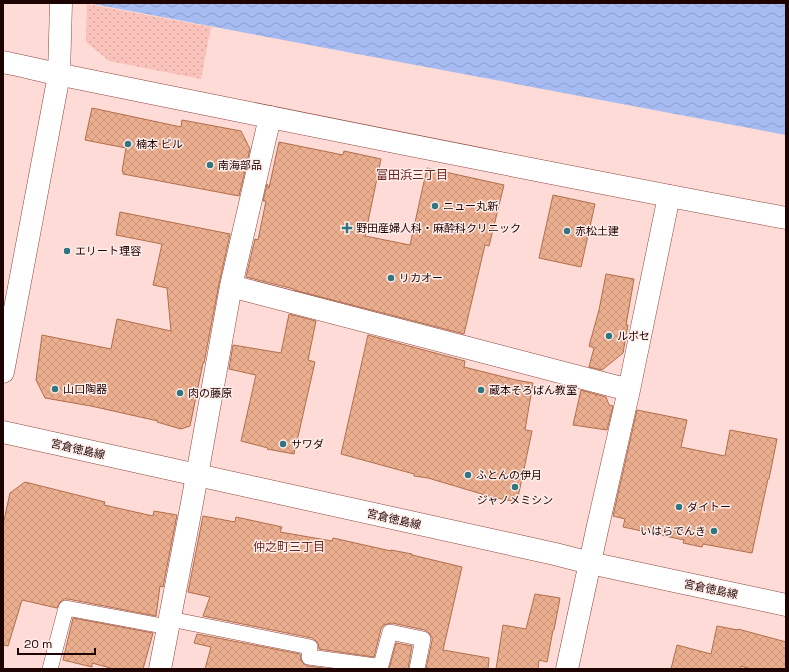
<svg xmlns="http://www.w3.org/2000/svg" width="789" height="672" viewBox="0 0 789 672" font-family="'Space Grotesk','Noto Sans JP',sans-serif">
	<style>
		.green { fill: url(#green-dots) }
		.water { fill: url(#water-waves) }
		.building { fill: url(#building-cross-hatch); stroke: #b16e4a }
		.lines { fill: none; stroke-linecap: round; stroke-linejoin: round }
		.service-casing { stroke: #8d453d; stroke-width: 16 }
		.minor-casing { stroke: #8d453d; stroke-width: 23 }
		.tertiary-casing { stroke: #8d453d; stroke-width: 23 }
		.secondary-casing { stroke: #8d453d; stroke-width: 23 }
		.service { stroke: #fff; stroke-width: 15 }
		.minor { stroke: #fff; stroke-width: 22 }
		.tertiary { stroke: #fff; stroke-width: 22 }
		.secondary { stroke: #fff; stroke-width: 22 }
		.poi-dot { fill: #2f7680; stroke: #ffedea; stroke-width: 1.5 }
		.labels { text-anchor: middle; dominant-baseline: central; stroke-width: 3; stroke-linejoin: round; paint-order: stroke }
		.poi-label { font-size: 11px; fill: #1d0302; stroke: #ffedea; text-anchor: start }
		.street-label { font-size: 11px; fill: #1d0302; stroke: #ffedea }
		.neighbourhood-label { font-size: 12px; fill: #6a261f; stroke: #ffedea }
	</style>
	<defs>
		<pattern id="green-dots" width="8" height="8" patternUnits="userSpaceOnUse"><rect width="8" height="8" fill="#f9c2ba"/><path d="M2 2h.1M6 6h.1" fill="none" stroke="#d5a59e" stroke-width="1.8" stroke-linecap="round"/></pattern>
		<pattern id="water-waves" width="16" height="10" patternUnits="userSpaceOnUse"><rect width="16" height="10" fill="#a5bbf2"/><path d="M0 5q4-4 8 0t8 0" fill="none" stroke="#8e9fce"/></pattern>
		<pattern id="building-cross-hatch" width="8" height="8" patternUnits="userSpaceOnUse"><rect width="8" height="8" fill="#ebaf90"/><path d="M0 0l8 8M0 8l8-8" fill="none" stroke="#c9957b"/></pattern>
	</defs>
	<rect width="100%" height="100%" fill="#fedbd6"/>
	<!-- green -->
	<path class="green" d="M 87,4 L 211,27 L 201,79 L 109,61 L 86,42 Z"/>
	<!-- water -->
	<path class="water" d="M 88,3 L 786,3 L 786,135 Z"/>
	<!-- building -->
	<path class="building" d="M 92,108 L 181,127 L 182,120 L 241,131 L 250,149 L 239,196 L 123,174 L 123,172 L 122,171 L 126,148 L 85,140 Z
		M 279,142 L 343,155 L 344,151 L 381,159 L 365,236 L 410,245 L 427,168 L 504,185 L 489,246 L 485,245 L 464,334 L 294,290 L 294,289 L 246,277 L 255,239 L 258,240 L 266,201 L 263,201 L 267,184 L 269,188 Z
		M 553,195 L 595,204 L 581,267 L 539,258 Z
		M 120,212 L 230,234 L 219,284 L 204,363 L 203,363 L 190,426 L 181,429 L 157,422 L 158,421 L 91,406 L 45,398 L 36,380 L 42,335 L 111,349 L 117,319 L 171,331 L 167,288 L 153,285 L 162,244 L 116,235 Z
		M 606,274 L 634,279 L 626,325 L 628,325 L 623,353 L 602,370 L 589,367 L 594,348 L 589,346 L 599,310 Z
		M 289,314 L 316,321 L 308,360 L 315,362 L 294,454 L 267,449 L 268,448 L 241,441 L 256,375 L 229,369 L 233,345 L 281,353 Z
		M 368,335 L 465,361 L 464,367 L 516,380 L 533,383 L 525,430 L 532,431 L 517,502 L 492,497 L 428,478 L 414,476 L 414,474 L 341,454 Z
		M 581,390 L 606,397 L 609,405 L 613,406 L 607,430 L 573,425 Z
		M 637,410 L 687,420 L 681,447 L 725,456 L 730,430 L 777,439 L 769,479 L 768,479 L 752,553 L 703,544 L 702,547 L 683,543 L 684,540 L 623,527 L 625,519 L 613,516 Z
		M 25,482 L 105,502 L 104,505 L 153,516 L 154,511 L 177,515 L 163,587 L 160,586 L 156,616 L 68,599 L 64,599 L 60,602 L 57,608 L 22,600 L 8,646 L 3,645 L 3,525 L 10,493 Z
		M 203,516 L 235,522 L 236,517 L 282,527 L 280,532 L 332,541 L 333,538 L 391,551 L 391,550 L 412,554 L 412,555 L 462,567 L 443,650 L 489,658 L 488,669 L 426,669 L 432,641 L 432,637 L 429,633 L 425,630 L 392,623 L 387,624 L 384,625 L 381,629 L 374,657 L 319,649 L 318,643 L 315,640 L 312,638 L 203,616 L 210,597 L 188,592 Z
		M 535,594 L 560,598 L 554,630 L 553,630 L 547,662 L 539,660 L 538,669 L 496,669 L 503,625 L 526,629 Z
		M 73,618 L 153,633 L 143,669 L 114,669 L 92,663 L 92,667 L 63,660 Z
		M 717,626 L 738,630 L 738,629 L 786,642 L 786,669 L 751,669 L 741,666 L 741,669 L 671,669 L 677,645 L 711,654 Z
		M 197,634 L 300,654 L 301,660 L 304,664 L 308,666 L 331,669 L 205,669 L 211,647 L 194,643 Z
		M 396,643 L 412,646 L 408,669 L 389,669 Z"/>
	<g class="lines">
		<defs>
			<path id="service" d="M 170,619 L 310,647 L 309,657 L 376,666 L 381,665 L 390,632 L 423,639 L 417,669
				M 50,669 L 66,608 L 168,627"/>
			<path id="minor" d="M 231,286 L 629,390
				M 160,669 L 192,503 L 231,286 L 270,117
				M 567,669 L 597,530 L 629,390 L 669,196"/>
			<path id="tertiary" d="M 3,62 C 23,66 42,71 62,75 C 303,124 544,173 786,218
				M 3,372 L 59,75 L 61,3"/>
			<path id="secondary" d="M 3,432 L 555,554 L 590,563 L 786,605"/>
		</defs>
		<!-- service casing -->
		<use href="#service" class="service-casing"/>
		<!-- minor casing -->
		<use href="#minor" class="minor-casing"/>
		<!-- tertiary casing -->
		<use href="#tertiary" class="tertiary-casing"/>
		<!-- secondary casing -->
		<use href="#secondary" class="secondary-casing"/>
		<!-- service -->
		<use href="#service" class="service"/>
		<!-- minor -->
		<use href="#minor" class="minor"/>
		<!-- tertiary -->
		<use href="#tertiary" class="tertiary"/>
		<!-- secondary -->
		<use href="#secondary" class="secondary"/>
	</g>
	<!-- markers -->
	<g class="poi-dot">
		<circle cx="128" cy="144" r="4"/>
		<circle cx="210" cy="165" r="4"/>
		<circle cx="435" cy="206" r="4"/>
		<path d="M345 222h4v4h4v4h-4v4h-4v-4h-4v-4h4z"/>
		<circle cx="567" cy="231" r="4"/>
		<circle cx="67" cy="251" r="4"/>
		<circle cx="391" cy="278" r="4"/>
		<circle cx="609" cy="336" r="4"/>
		<circle cx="55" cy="389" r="4"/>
		<circle cx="481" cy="390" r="4"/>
		<circle cx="180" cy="393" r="4"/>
		<circle cx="283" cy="444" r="4"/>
		<circle cx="468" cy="475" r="4"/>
		<circle cx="515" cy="487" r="4"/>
		<circle cx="679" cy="507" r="4"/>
		<circle cx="714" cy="531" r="4"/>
	</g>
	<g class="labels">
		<!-- poi labels -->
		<g class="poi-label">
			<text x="136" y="144">楠本 ビル</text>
			<text x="218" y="165">南海部品</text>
			<text x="443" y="206">ニュー丸新</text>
			<text x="356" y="228">野田産婦人科・麻酔科クリニック</text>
			<text x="575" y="231">赤松土建</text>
			<text x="75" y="251">エリート理容</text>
			<text x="399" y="278">リカオー</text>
			<text x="617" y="336">ルポセ</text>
			<text x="63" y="389">山口陶器</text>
			<text x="489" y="390">蔵本そろばん教室</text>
			<text x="188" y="393">肉の藤原</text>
			<text x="291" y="444">サワダ</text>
			<text x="476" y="475">ふとんの伊月</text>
			<text x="515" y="500" text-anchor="middle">ジャノメミシン</text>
			<text x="687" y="507">ダイトー</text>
			<text x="706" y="531" text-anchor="end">いはらでんき</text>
		</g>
		<!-- street labels -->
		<g class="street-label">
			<text transform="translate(78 449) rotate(13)">宮倉徳島線</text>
			<text transform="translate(394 519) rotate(13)">宮倉徳島線</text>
			<text transform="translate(711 589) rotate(12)">宮倉徳島線</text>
		</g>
		<!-- neighbourhood labels -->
		<g class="neighbourhood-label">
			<text x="412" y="175">富田浜三丁目</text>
			<text x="289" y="547">仲之町三丁目</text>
		</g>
	</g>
	<!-- border -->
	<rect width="789" height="672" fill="none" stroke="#1d0302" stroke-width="8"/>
	<!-- scale -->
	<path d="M18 648v6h77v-6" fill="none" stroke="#1d0302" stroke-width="2"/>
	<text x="24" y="648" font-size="12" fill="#1d0302" stroke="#ffedea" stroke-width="3" paint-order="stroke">20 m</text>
</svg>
